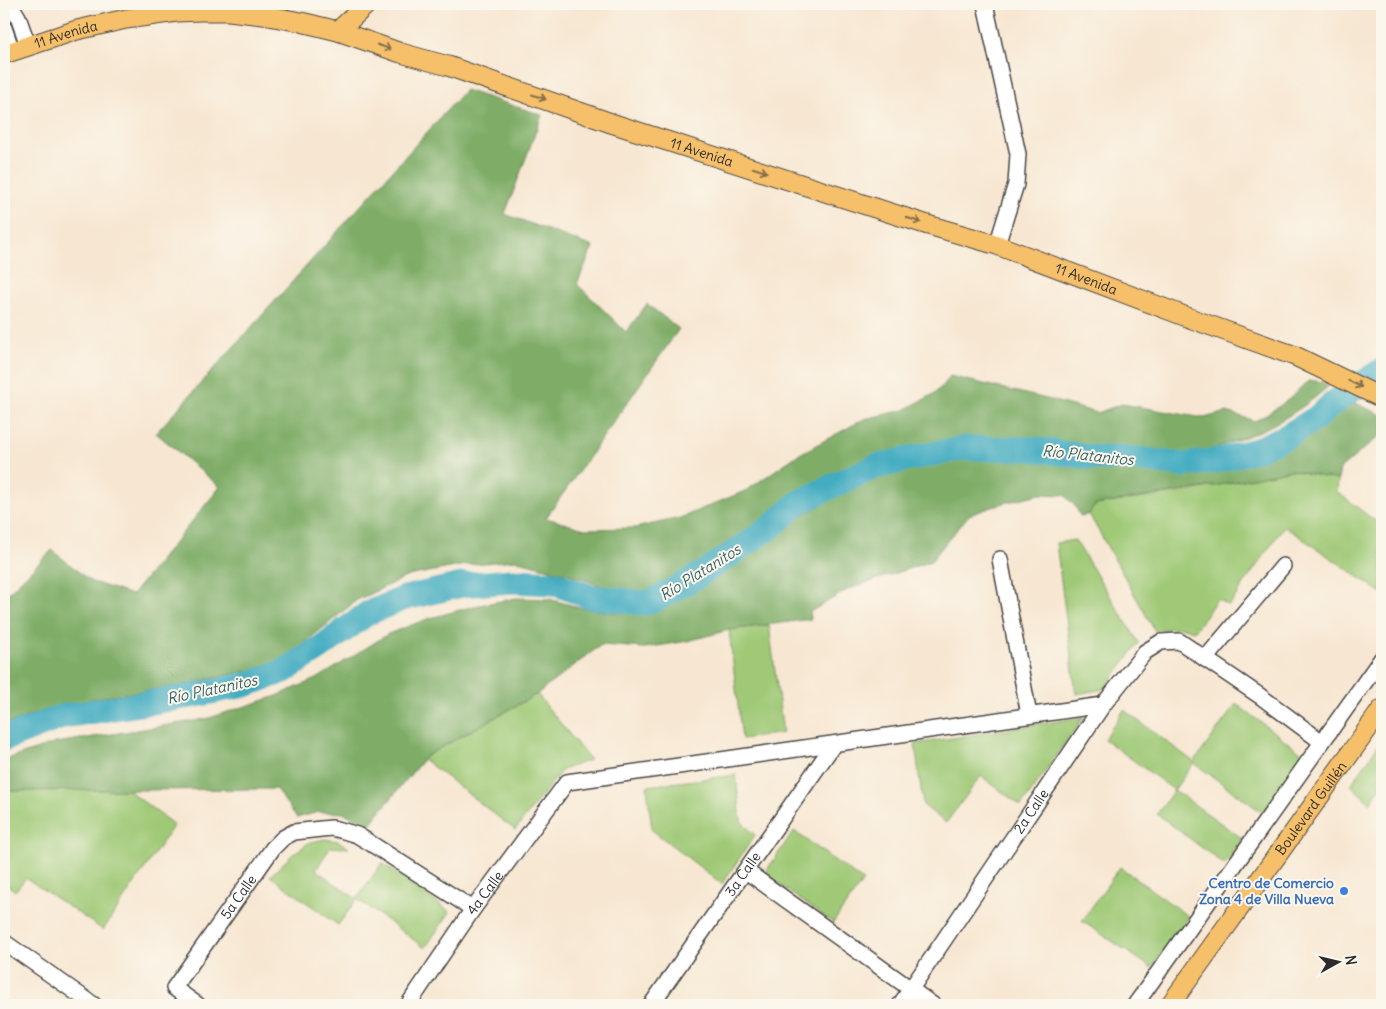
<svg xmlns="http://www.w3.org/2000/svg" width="1386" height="1009" viewBox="0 0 1386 1009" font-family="Delius,sans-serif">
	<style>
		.green { fill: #9fc976; stroke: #657a50 }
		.forest { fill: #7fad67; stroke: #556c49 }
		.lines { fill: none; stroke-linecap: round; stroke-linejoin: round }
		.river { stroke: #42acc1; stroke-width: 25 }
		.minor-casing { stroke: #4a4744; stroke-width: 18 }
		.major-casing { stroke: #4a4744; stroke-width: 21 }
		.minor { stroke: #fff; stroke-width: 15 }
		.major { stroke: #f6c06b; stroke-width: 19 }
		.oneway { stroke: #866e48 }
		.shop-dot { fill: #3f7fe0; stroke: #fbf7ec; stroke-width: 2 }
		.labels { text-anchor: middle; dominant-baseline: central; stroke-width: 4; stroke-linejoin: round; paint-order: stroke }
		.street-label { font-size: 14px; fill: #2b2b2b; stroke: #fbf7ec }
		.shop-label { font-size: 14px; font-weight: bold; fill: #366cbe; stroke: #fbf7ec; text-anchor: end }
		.water-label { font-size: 15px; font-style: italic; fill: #345f67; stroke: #fbf7ec }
	</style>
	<rect width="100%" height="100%" fill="#fbf7ec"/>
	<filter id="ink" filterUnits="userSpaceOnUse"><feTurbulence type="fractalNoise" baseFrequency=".02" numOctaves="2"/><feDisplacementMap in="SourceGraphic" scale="10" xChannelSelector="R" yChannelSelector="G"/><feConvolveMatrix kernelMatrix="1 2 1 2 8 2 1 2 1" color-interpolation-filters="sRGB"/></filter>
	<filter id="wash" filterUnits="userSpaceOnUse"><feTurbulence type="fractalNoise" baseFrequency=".0096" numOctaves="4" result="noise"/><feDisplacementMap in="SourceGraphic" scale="20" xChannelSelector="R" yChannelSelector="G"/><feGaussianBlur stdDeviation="1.12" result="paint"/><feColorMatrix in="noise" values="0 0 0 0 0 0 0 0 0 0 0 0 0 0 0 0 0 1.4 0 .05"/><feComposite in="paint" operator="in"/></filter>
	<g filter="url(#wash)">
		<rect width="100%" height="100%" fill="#f7e7d2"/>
		<!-- green -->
		<path class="green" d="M 1292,470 L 1338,480 L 1337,492 L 1382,526 L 1382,554 L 1380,558 L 1382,560 L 1382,593 L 1284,526 L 1229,606 L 1217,599 L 1194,631 L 1180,627 L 1155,631 L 1089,514 L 1095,505 L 1190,491 Z
			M 1075,540 L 1139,643 L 1104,689 L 1076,694 L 1056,543 Z
			M 769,625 L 783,733 L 742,739 L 729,630 Z
			M 537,694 L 590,760 L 562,770 L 515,830 L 423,759 L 426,756 Z
			M 1236,704 L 1305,755 L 1263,813 L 1194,763 L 1174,790 L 1243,839 L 1225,865 L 1157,814 L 1174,790 L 1104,739 L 1124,710 L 1194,762 Z
			M 1084,717 L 1021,806 L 981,776 L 946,823 L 923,805 L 915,744 Z
			M 1382,739 L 1382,785 L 1370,803 L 1351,785 Z
			M 736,775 L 741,821 L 755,835 L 722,884 L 652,830 L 647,786 Z
			M 128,790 L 174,825 L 103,930 L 26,878 L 15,891 L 4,882 L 4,791 Z
			M 794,831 L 863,881 L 833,923 L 764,874 Z
			M 325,839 L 338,841 L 349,848 L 330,847 L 316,870 L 357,899 L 382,863 L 450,912 L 425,948 L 357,899 L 338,925 L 270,876 L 293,854 L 310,842 Z
			M 1120,867 L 1189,917 L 1152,968 L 1082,921 Z"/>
		<!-- forest -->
		<path class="forest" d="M 465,90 L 542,115 L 505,214 L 593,247 L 577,284 L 626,332 L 647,304 L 679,329 L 546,518 L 585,529 L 635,528 L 680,518 L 747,490 L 796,456 L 864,419 L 904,410 L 932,395 L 944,385 L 950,376 L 1051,400 L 1097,413 L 1122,404 L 1204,418 L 1227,412 L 1255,421 C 1267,414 1279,407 1289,399 C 1304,387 1306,372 1329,386 C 1293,417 1263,432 1218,447 C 1207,451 1193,456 1181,456 C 1156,455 1134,447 1109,450 L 1014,443 L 966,442 L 924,448 L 875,461 L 833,478 L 790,502 L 691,570 L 663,585 L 639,594 L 618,592 L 568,574 L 515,560 L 465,565 L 408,576 L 357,600 L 302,645 L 274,665 L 178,686 L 97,698 L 46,710 L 4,725 L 4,597 L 52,550 L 90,581 L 132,595 L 220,487 L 156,433 Z
			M 1351,401 L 1382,415 L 1382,434 L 1340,469 L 1338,480 L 1292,470 L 1218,485 L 1095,505 L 1089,514 L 1081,517 L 1075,506 L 1064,495 L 1039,494 L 1004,503 L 969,515 L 931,561 L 849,589 L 810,612 L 811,619 L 729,630 L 688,641 L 645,648 L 601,645 L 537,694 L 426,756 L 369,825 L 344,813 L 318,812 L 297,818 L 276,789 L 4,791 L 4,760 L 56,743 L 206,719 L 277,696 L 320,677 L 388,634 L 427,619 L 474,606 L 516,598 L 549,599 L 582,608 L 618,613 L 643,612 L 676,600 L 714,578 L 803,515 L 865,480 L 923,464 L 994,455 L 1053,460 L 1102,466 L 1142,465 L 1184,474 L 1233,468 L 1272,456 L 1311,433 Z"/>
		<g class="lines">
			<!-- river -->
			<path class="river" d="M 4,739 L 64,716 L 191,696 L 245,685 L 284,671 L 320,648 L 368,613 L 405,598 L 462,585 L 512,581 L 554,583 L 591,597 L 645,603 L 657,599 L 705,572 L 771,527 L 798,503 L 836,484 L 875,467 L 921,456 L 966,448 L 1032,449 L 1098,458 L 1137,459 L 1182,465 L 1216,461 L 1256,450 L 1287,436 L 1315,419 L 1335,402 L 1382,370"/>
		</g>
	</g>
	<g filter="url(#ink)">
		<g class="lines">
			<defs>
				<g id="minor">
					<path d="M 10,4 L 18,17 L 28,45"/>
					<path d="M 985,4 L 1018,154 L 1016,184 L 997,245"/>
					<path d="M 4,28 L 12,51"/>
					<path d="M 1000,559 L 1029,715"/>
					<path d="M 1205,659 L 1283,566"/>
					<path d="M 746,871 L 933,1005"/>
					<path d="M 4,942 L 94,1005"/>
					<path id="s1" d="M 198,1005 L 174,988 L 273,848 L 283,838 L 294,832 L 321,829 L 332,828 L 344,831 L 357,835 L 367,841 L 473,909"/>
					<path id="s2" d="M 408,1005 L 473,909 L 567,782 L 1103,705"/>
					<path id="s3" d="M 651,1005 L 834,744"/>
					<path id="s4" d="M 900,1005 L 1103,705 L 1145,652 L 1161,642 L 1179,641 L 1260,696 L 1322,742"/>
					<path d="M 1135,1005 L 1382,658"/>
				</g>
				<g id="major">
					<path d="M 338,31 L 367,4"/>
					<path id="s5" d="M 4,54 L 77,30 L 126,19 L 177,12 L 200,11 L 229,11 L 263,15 L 301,22 L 338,31 L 401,53 L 448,66 L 611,123 L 928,225 L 997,245 L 1195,320 L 1295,356 L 1382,398"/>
					<path id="s6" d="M 1170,1005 L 1382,709"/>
				</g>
			</defs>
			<!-- minor casing -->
			<use href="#minor" class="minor-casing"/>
			<!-- major casing -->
			<use href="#major" class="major-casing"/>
			<!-- minor -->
			<use href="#minor" class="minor"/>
			<!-- major -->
			<use href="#major" class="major"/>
		</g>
		<!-- one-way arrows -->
		<defs><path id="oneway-shaft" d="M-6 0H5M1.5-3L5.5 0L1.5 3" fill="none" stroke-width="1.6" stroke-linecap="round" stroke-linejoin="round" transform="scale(1.25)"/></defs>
		<g class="oneway">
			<use href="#oneway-shaft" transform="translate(384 47) rotate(19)"/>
			<use href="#oneway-shaft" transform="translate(539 97) rotate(19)"/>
			<use href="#oneway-shaft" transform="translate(760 170) rotate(18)"/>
			<use href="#oneway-shaft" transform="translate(914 220) rotate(18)"/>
			<use href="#oneway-shaft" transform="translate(1355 384) rotate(26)"/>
		</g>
	</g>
	<!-- markers -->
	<circle class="shop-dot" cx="1344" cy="891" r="5"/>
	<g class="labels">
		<!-- street labels -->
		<g class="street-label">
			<text stroke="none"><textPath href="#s5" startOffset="65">11 Avenida</textPath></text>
			<text stroke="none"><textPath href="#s5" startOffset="725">11 Avenida</textPath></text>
			<text stroke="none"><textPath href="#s5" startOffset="1130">11 Avenida</textPath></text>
			<text stroke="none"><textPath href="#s6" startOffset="242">Boulevard Guillén</textPath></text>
			<text stroke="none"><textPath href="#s4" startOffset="234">2a Calle</textPath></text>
			<text stroke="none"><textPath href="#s3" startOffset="160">3a Calle</textPath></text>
			<text stroke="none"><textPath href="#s2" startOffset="136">4a Calle</textPath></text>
			<text stroke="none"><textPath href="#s1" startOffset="141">5a Calle</textPath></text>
		</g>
		<!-- shop labels -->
		<g class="shop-label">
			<text x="1334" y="883">Centro de Comercio<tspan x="1334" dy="16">Zona 4 de Villa Nueva</tspan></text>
		</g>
		<!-- water labels -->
		<g class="water-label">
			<text transform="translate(1088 455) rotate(6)">Río Platanitos</text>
			<text transform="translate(700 572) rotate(-32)">Río Platanitos</text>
			<text transform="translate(212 689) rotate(-12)">Río Platanitos</text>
		</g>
	</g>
	<!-- margin -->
	<rect width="1386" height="1009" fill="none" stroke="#fbf7ec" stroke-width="20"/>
	<!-- north arrow -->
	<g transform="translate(1338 962) rotate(82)" stroke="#fbf7ec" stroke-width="4" paint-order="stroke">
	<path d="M0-4L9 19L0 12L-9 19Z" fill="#2b2b2b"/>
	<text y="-8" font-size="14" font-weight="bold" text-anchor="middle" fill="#2b2b2b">N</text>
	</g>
</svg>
